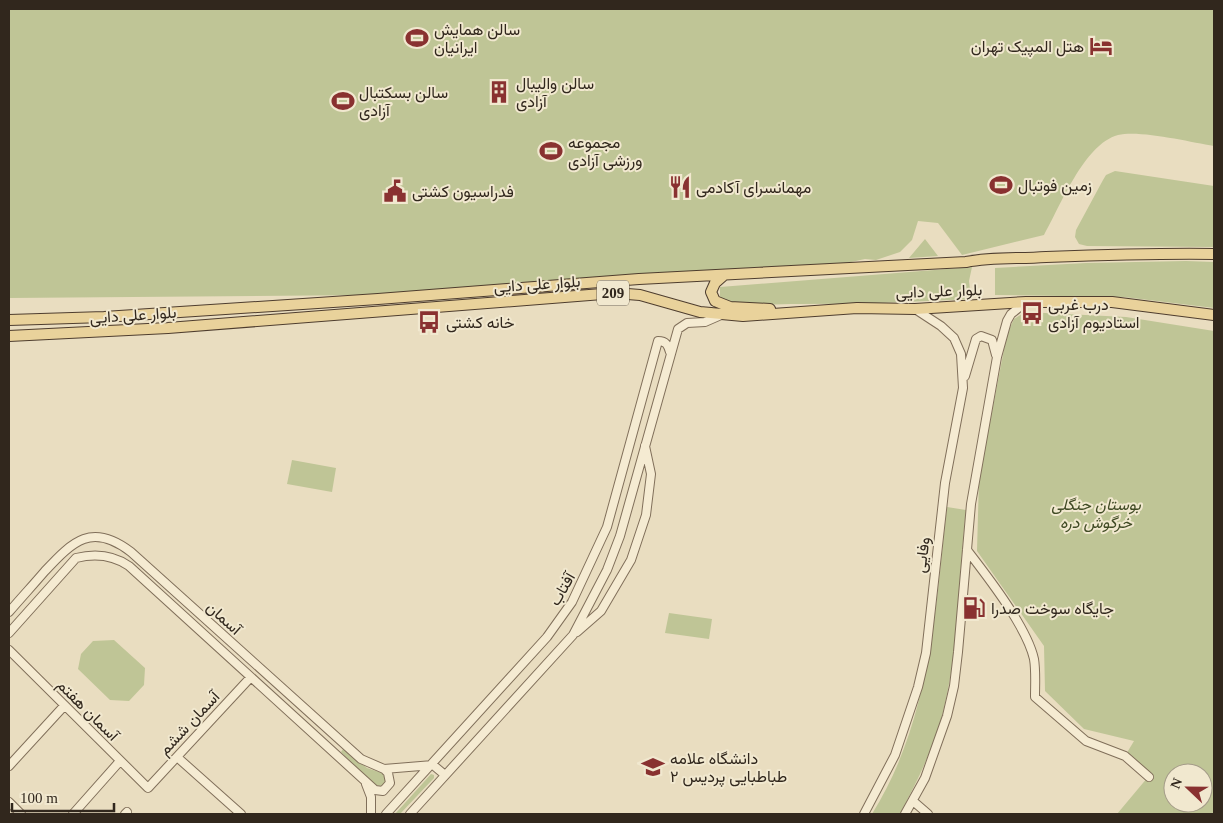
<svg xmlns="http://www.w3.org/2000/svg" width="1223" height="823" viewBox="0 0 1223 823" font-family="'Times New Roman',Vazirmatn,serif">
	<style>
		.green { fill: #bfc596; fill-rule: evenodd }
		.lines { fill: none; stroke-linecap: round; stroke-linejoin: round }
		.minor-casing { stroke: #806f5a; stroke-width: 10 }
		.major-casing { stroke: #4e3d2e; stroke-width: 12 }
		.minor { stroke: #f5ebd2; stroke-width: 8 }
		.major { stroke: #e9d29b; stroke-width: 10 }
		.labels { text-anchor: middle; dominant-baseline: central; stroke-width: 4; stroke-linejoin: round; paint-order: stroke }
		.shield { fill: #f1e8cf; stroke: #6b6152; stroke-width: 1 }
		.shield-label { font-size: 15px; font-weight: bold; fill: #31271d }
		.poi-label { font-size: 16px; fill: #31271d; stroke: #f1e8cf; text-anchor: start }
		.street-label { font-size: 16px; fill: #31271d; stroke: #f1e8cf }
		.park-label { font-size: 16px; font-style: italic; fill: #414b25; stroke: #f1e8cf }
	</style>
	<rect width="100%" height="100%" fill="#e9ddc0"/>
	<!-- green -->
	<path class="green" d="M 9,9 L 1214,9 L 1214,146 C 1189,142 1141,130 1118,135 C 1084,144 1060,207 1044,235 L 962,255 L 938,223 L 918,221 L 912,240 L 900,252 L 876,260 L 865,259 L 823,268 L 372,295 L 9,298 Z
		M 1115,171 L 1214,186 L 1214,247 L 1087,246 L 1079,244 L 1075,237 L 1076,230 L 1103,180 L 1106,175 Z
		M 925,239 L 938,256 L 909,258 Z
		M 1186,261 L 1214,262 L 1214,308 L 1124,297 L 995,295 L 995,268 L 1086,263 Z
		M 972,267 L 969,281 L 971,299 C 914,302 856,304 799,304 C 774,304 744,307 720,299 L 720,287 Z
		M 1025,312 L 1126,317 L 1214,331 L 1214,814 L 1117,814 L 1148,777 L 1125,756 L 1134,741 L 1084,729 L 1045,691 L 1044,646 L 977,551 L 979,479 L 1007,334 L 1014,319 ZM 1173,773 L 1203,773 L 1203,803 L 1173,803 Z
		M 292,460 L 336,468 L 332,492 L 287,484 Z
		M 947,507 L 966,510 C 958,577 960,646 943,712 C 934,748 917,781 900,814 L 872,814 C 930,721 935,613 947,507 Z
		M 669,613 L 712,619 L 709,639 L 665,633 Z
		M 114,640 L 145,668 L 144,685 L 129,701 L 110,700 L 78,669 L 81,654 L 93,641 Z
		M 343,749 L 367,768 L 382,773 L 386,778 L 385,783 L 381,786 L 374,785 L 341,752 Z
		M 431,774 L 434,775 L 434,778 L 400,814 L 395,814 Z"/>
	<g class="lines">
		<defs>
			<path id="minor" d="M 965,376 L 976,339 L 981,336 L 992,340 L 996,355
				M 967,550 C 987,576 1027,627 1034,659 C 1036,671 1035,685 1035,697 L 1086,741 L 1125,756 L 1149,777
				M 9,612 C 21,598 33,585 45,571 C 73,541 92,522 131,552 L 361,759 L 384,769 L 433,765 L 445,775
				M 577,632 L 601,611 L 631,560 L 646,515 L 651,474 L 645,446
				M 9,633 L 76,558 C 96,553 113,555 129,566 L 375,790 L 383,791 L 390,783 L 388,773 L 384,769
				M 9,650 L 148,788 L 250,678
				M 177,757 L 241,814
				M 9,766 L 64,706
				M 366,784 L 371,797 L 371,814
				M 913,801 L 928,814
				M 9,802 L 21,814
				M 73,814 L 120,761
				M 125,814 L 127,812
				M 386,814 L 547,637 L 572,602 L 607,527 L 658,341 C 666,341 668,345 670,352
				M 410,814 L 573,635 L 607,570 L 620,536 L 678,329 L 687,323 L 705,322 L 721,315
				M 864,814 L 895,755 L 918,687 L 926,653 L 945,483 L 963,388 L 961,354 L 954,338 L 941,326 L 915,309
				M 905,814 L 925,778 L 947,716 L 954,686 L 958,652 L 971,504 L 997,357 L 1007,321 L 1011,314 L 1026,302"/>
			<path id="major" d="M 723,276 L 715,283 L 711,292 L 715,301 L 730,307 L 770,309
				M 9,320 L 104,317 L 378,299 L 639,279 L 966,262 C 992,257 1018,259 1046,257 C 1102,255 1158,253 1214,254
				M 9,336 L 168,328 L 615,293 L 640,295 L 700,312 L 743,316 L 857,308 L 915,309 L 1026,302 L 1112,302 L 1214,315"/>
		</defs>
		<!-- minor casing -->
		<use href="#minor" class="minor-casing"/>
		<!-- major casing -->
		<use href="#major" class="major-casing"/>
		<!-- minor -->
		<use href="#minor" class="minor"/>
		<!-- major -->
		<use href="#major" class="major"/>
	</g>
	<!-- icons -->
	<defs>
		<symbol id="stadium-bare" viewBox="-9 -9 18 18"><path d="M0-5a6.5 5 0 1 0 0 10a6.5 5 0 1 0 0-10ZM-3.5-1.8h7v3.6h-7Z" fill="#893130" stroke="#f1e8cf" stroke-width="2.5" paint-order="stroke"/></symbol>
		<symbol id="hotel-bare" viewBox="-9 -9 18 18"><path d="M-6-4.5h1.5V1H6V5H4.5V3h-9V5H-6ZM-4 0a1.8 1.8 0 1 1 3.6 0ZM.5 0V-2.5h3Q6-2.5 6 0Z" fill="#893130" stroke="#f1e8cf" stroke-width="2.5" paint-order="stroke"/></symbol>
		<symbol id="building-bare" viewBox="-9 -9 18 18"><path d="M-4-6H4V6H1V3H-1V6H-4ZM-2.5-4.3h1.7v1.8h-1.7ZM.8-4.3h1.7v1.8H.8ZM-2.5-1h1.7V.8h-1.7ZM.8-1h1.7V.8H.8Z" fill="#893130" stroke="#f1e8cf" stroke-width="2.5" paint-order="stroke"/></symbol>
		<symbol id="restaurant-bare" viewBox="-9 -9 18 18"><path d="M-5-6h1v4h1v-4h1v4h1v-4h1v5L-1.5 .5V6h-2V.5L-5-1ZM5-6V6H3V1.5H1.5Q1.5-4 5-6Z" fill="#893130" stroke="#f1e8cf" stroke-width="2.5" paint-order="stroke"/></symbol>
		<symbol id="civic-bare" viewBox="-9 -9 18 18"><path d="M-.6-6.5H3V-4.5H.6V-3L4-1V1h2V6H-6V1h2V-1L-.6-3ZM-1.2 2.5V6h2.4V2.5Z" fill="#893130" stroke="#f1e8cf" stroke-width="2.5" paint-order="stroke"/></symbol>
		<symbol id="bus-bare" viewBox="-9 -9 18 18"><path d="M-5-6H5V4H4V6H2V4H-2V6H-4V4H-5ZM-3.5-4V0h7V-4ZM-3.5 1.2v1.5H-2V1.2ZM2 1.2v1.5H3.5V1.2Z" fill="#893130" stroke="#f1e8cf" stroke-width="2.5" paint-order="stroke"/></symbol>
		<symbol id="fuel-bare" viewBox="-9 -9 18 18"><path d="M-5.5-6h7V0h2V4h1.3V-2.5L3-4.5l.8-.8L6-3V5H2.5V1h-1V6h-7ZM-4.2-4.7v3.2H.2V-4.7Z" fill="#893130" stroke="#f1e8cf" stroke-width="2.5" paint-order="stroke"/></symbol>
		<symbol id="university-bare" viewBox="-9 -9 18 18"><path d="M0-5L7-2L0 1L-7-2ZM-4 1L0 2.5L4 1V4Q0 6-4 4Z" fill="#893130" stroke="#f1e8cf" stroke-width="2.5" paint-order="stroke"/></symbol>
	</defs>
	<g fill-rule="evenodd">
		<use href="#stadium-bare" x="401" y="22" width="32" height="32"/>
		<use href="#hotel-bare" x="1085" y="30" width="32" height="32"/>
		<use href="#building-bare" x="483" y="76" width="32" height="32"/>
		<use href="#stadium-bare" x="327" y="85" width="32" height="32"/>
		<use href="#stadium-bare" x="535" y="135" width="32" height="32"/>
		<use href="#stadium-bare" x="985" y="169" width="32" height="32"/>
		<use href="#restaurant-bare" x="664" y="171" width="32" height="32"/>
		<use href="#civic-bare" x="379" y="175" width="32" height="32"/>
		<use href="#bus-bare" x="1016" y="297" width="32" height="32"/>
		<use href="#bus-bare" x="413" y="306" width="32" height="32"/>
		<use href="#fuel-bare" x="958" y="592" width="32" height="32"/>
		<use href="#university-bare" x="637" y="751" width="32" height="32"/>
	</g>
	<g class="labels">
		<!-- shield labels -->
		<rect class="shield" x="597" y="280.5" width="32" height="25" rx="4"/>
		<g class="shield-label">
			<text x="613" y="293">209</text>
		</g>
		<!-- poi labels -->
		<g class="poi-label">
			<text x="434" y="29">سالن همایش<tspan x="434" dy="18">ایرانیان</tspan></text>
			<text x="1084" y="46" text-anchor="end">هتل المپیک تهران</text>
			<text x="516" y="83">سالن والیبال<tspan x="516" dy="18">آزادی</tspan></text>
			<text x="359" y="92">سالن بسکتبال<tspan x="359" dy="18">آزادی</tspan></text>
			<text x="568" y="142">مجموعه<tspan x="568" dy="18">ورزشی آزادی</tspan></text>
			<text x="1018" y="185">زمین فوتبال</text>
			<text x="696" y="187">مهمانسرای آکادمی</text>
			<text x="412" y="191">فدراسیون کشتی</text>
			<text x="1048" y="304">درب غربی<tspan x="1048" dy="18">استادیوم آزادی</tspan></text>
			<text x="446" y="322">خانه کشتی</text>
			<text x="991" y="608">جایگاه سوخت صدرا</text>
			<text x="670" y="758">دانشگاه علامه<tspan x="670" dy="18">طباطبایی پردیس ۲</tspan></text>
		</g>
		<!-- street labels -->
		<g class="street-label">
			<text transform="translate(537 284) rotate(-4)">بلوار علی دایی</text>
			<text transform="translate(939 291) rotate(-2)">بلوار علی دایی</text>
			<text transform="translate(133 315) rotate(-4)">بلوار علی دایی</text>
			<text transform="translate(922 555) rotate(-83)">وفایی</text>
			<text transform="translate(562 589) rotate(-60)">آفتاب</text>
			<text transform="translate(224 618) rotate(42)">آسمان</text>
			<text transform="translate(88 710) rotate(45)">آسمان هفتم</text>
			<text transform="translate(189 723) rotate(-47)">آسمان ششم</text>
		</g>
		<!-- park labels -->
		<g class="park-label">
			<text x="1096" y="504">بوستان جنگلی<tspan x="1096" dy="18">خرگوش دره</tspan></text>
		</g>
	</g>
	<!-- border -->
	<rect width="1223" height="823" fill="none" stroke="#31271d" stroke-width="20"/>
	<!-- north arrow -->
	<g transform="translate(1188 788) rotate(292)"><circle r="24" fill="#f1e8cf" stroke="#a49b88"/>
	<path d="M0-4L9 19L0 12L-9 19Z" fill="#893130"/>
	<text y="-8" font-size="14" font-weight="bold" text-anchor="middle" fill="#31271d">N</text>
	</g>
	<!-- scale -->
	<path d="M12 803v8h102v-8" fill="none" stroke="#31271d" stroke-width="2.5"/>
	<text x="20" y="803" font-size="15" fill="#31271d" stroke="#f1e8cf" stroke-width="4" paint-order="stroke">100 m</text>
</svg>
